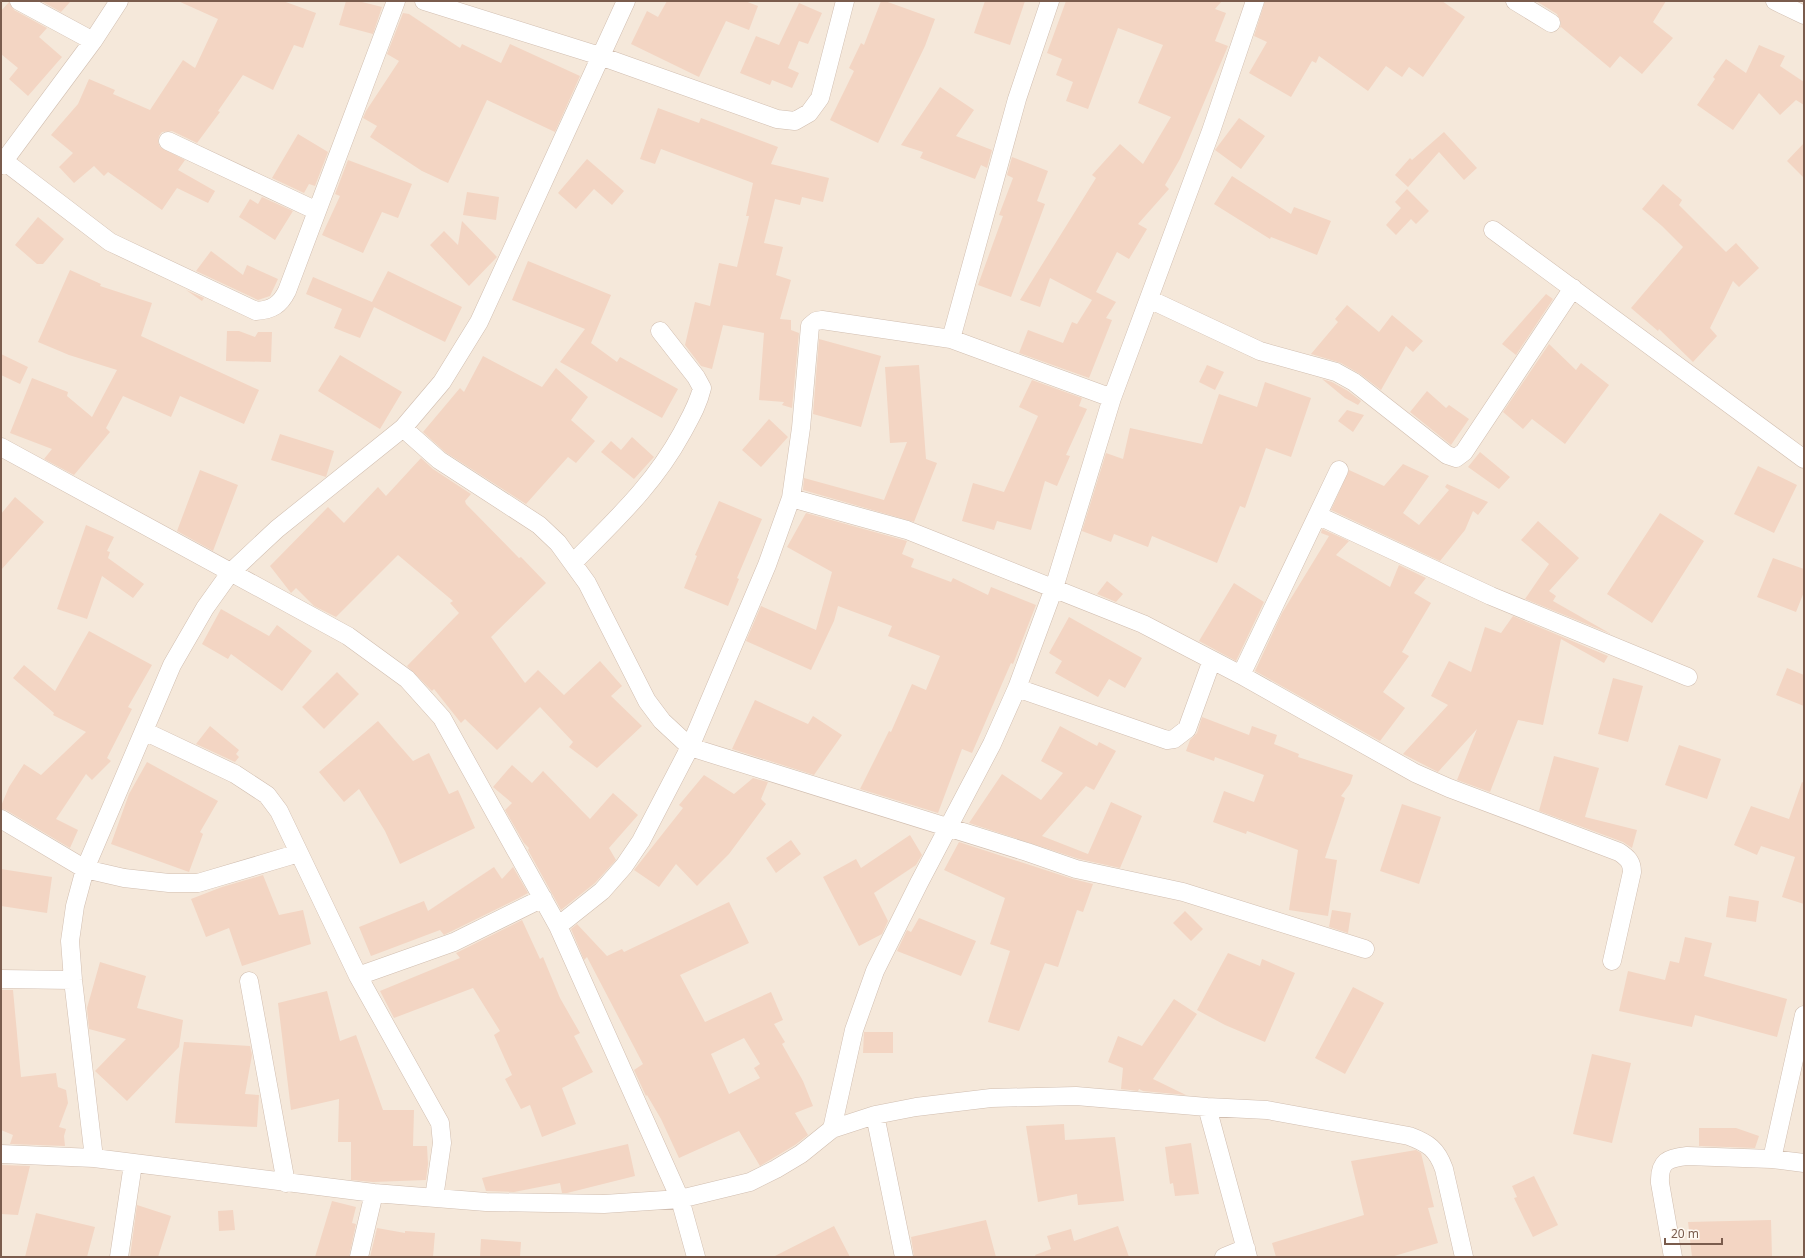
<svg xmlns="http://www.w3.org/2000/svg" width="1805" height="1258" viewBox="0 0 1805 1258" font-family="'Noto Sans',sans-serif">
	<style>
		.residential { fill: #f5e8da }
		.building { fill: #f3d5c3; fill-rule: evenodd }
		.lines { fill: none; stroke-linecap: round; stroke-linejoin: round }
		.minor-casing { stroke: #d1beb0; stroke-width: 19 }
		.minor { stroke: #fff; stroke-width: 18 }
	</style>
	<rect width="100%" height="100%" fill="#fdf6ec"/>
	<!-- residential -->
	<path class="residential" d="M 1,1 L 1804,1 L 1804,1257 L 1,1257 Z"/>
	<!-- building -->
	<path class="building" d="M 41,1 L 71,1 L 61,12 Z
		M 178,1 L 283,1 L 316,13 L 303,48 L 294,45 L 273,90 L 243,75 L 218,111 L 220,112 L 197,143 L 172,131 L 162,132 L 159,136 L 158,142 L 160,147 L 185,160 L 178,170 L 215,191 L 208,203 L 177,188 L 162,210 L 108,172 L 104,176 L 94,166 L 74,183 L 59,167 L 73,153 L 51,135 L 78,104 L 89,79 L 115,90 L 113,94 L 150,110 L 183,60 L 195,68 L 218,19 Z
		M 346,1 L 358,1 L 382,7 L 373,34 L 339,25 Z
		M 667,1 L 745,1 L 758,6 L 749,30 L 726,21 L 699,77 L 631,44 L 647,11 L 658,17 Z
		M 881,1 L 885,1 L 935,19 L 925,46 L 878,143 L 830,120 L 854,71 L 849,68 L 861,43 L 864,45 Z
		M 985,1 L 1025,1 L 1010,45 L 974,33 Z
		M 1066,1 L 1222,1 L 1215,9 L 1226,13 L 1215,41 L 1228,46 L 1180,159 L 1165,185 L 1169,189 L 1138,224 L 1147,229 L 1129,259 L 1117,252 L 1096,292 L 1116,302 L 1106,318 L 1112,320 L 1089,378 L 1019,353 L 1028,330 L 1063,343 L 1072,322 L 1077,324 L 1092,300 L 1050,278 L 1040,307 L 1020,300 L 1096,178 L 1092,175 L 1120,144 L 1143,164 L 1171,117 L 1138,103 L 1163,45 L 1118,28 L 1088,109 L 1066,101 L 1073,82 L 1056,75 L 1062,59 L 1047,53 Z
		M 1265,1 L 1442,1 L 1465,17 L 1423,77 L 1409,67 L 1402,77 L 1386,66 L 1368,91 L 1319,56 L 1316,63 L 1312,61 L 1291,97 L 1249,73 L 1267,42 L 1254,36 Z
		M 1536,1 L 1666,1 L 1653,22 L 1673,38 L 1642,74 L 1620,56 L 1610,68 L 1561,27 L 1560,28 L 1561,23 L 1557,14 Z
		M 9,2 L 14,10 L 47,28 L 39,37 L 62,57 L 28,96 L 9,79 L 18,68 L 1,54 L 1,11 Z
		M 799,3 L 822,13 L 808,44 L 799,41 L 788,68 L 799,73 L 792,88 L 772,80 L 770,85 L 740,73 L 756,36 L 779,45 Z
		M 403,13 L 409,14 L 460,48 L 462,44 L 501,63 L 510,44 L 580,76 L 555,132 L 487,100 L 448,183 L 422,171 L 370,137 L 377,126 L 363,118 L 366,111 L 399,61 L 387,54 Z
		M 1759,45 L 1785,56 L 1780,66 L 1804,82 L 1804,105 L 1796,100 L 1780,115 L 1759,93 L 1733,130 L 1697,105 L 1715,79 L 1713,77 L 1726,59 L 1746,73 Z
		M 940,87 L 974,110 L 956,136 L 992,150 L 987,168 L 981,165 L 975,179 L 920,158 L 923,152 L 901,145 Z
		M 658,108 L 699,123 L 701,118 L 778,147 L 771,164 L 829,178 L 823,202 L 802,197 L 800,205 L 775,199 L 764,243 L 783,247 L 776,275 L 791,280 L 780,319 L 791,320 L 791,330 L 799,333 L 792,408 L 782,405 L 784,402 L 759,400 L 764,333 L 723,325 L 712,369 L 701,366 L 685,345 L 695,302 L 710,306 L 719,263 L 737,267 L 749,216 L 746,216 L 753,183 L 661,149 L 655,164 L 640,159 Z
		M 1239,118 L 1265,136 L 1241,169 L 1215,150 Z
		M 1444,132 L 1477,168 L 1464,180 L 1439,152 L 1408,187 L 1395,175 L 1410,158 L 1412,160 Z
		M 298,134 L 328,152 L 315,186 L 309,184 L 304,193 L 272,178 Z
		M 1804,143 L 1804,178 L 1787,161 Z
		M 1012,157 L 1048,171 L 1037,201 L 1045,204 L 1011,297 L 978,285 L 1003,216 L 999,215 L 1013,178 L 1007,175 Z
		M 587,159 L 624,191 L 612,205 L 594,189 L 576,209 L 558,193 Z
		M 348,160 L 412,184 L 398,218 L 382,212 L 363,253 L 322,235 L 340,196 L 335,194 Z
		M 1232,176 L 1291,214 L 1294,207 L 1331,221 L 1317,255 L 1271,237 L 1270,239 L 1214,204 Z
		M 1663,184 L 1682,200 L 1679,205 L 1726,252 L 1736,243 L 1759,268 L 1739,287 L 1733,281 L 1710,328 L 1717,336 L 1693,362 L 1659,329 L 1658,331 L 1631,308 L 1683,247 L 1662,226 L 1642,209 Z
		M 1407,189 L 1429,211 L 1416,224 L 1411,219 L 1396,235 L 1386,225 L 1401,208 L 1395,202 Z
		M 467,192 L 499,197 L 496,220 L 463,215 Z
		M 262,197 L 293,211 L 275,240 L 239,217 L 250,199 L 258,204 Z
		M 38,217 L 64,239 L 43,264 L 37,264 L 15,245 Z
		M 462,221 L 497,257 L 469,286 L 430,245 L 444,231 L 458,245 Z
		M 211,251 L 243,275 L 247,265 L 278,279 L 270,296 L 258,300 L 196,271 Z
		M 528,261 L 611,295 L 591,343 L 617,362 L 620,357 L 678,389 L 662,418 L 560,362 L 585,329 L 512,300 Z
		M 70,270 L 101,284 L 100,286 L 152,303 L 141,336 L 259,390 L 244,424 L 180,396 L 171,417 L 123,396 L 106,428 L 110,432 L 74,475 L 44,459 L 52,449 L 10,433 L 32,378 L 68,392 L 67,396 L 92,417 L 117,370 L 69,355 L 38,342 Z
		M 388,271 L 462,307 L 445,342 L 374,307 L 360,338 L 334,328 L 342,309 L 306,294 L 313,277 L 372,302 Z
		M 186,290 L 204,298 L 202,301 Z
		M 1546,294 L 1553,299 L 1516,355 L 1502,344 Z
		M 1347,305 L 1379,332 L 1392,315 L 1423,341 L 1413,352 L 1406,346 L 1381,390 L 1360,374 L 1341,363 L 1311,354 L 1338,322 L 1335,319 Z
		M 227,331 L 239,331 L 255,337 L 258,332 L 272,332 L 271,362 L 226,361 Z
		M 819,339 L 881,356 L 861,427 L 813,414 Z
		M 1549,344 L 1576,370 L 1581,363 L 1609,385 L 1565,444 L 1532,419 L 1523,429 L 1503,412 Z
		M 1,354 L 28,367 L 20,384 L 1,375 Z
		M 340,355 L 402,392 L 380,429 L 318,391 Z
		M 483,356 L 542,387 L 556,368 L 588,397 L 571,420 L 595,441 L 576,463 L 568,457 L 526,504 L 445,452 L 423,432 L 460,388 L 464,392 Z
		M 919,365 L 926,459 L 937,463 L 914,522 L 803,490 L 804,478 L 884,500 L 907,442 L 890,443 L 885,367 Z
		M 1207,365 L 1224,372 L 1215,390 L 1199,382 Z
		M 1322,379 L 1332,382 L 1348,391 L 1361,401 L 1358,405 L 1345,398 Z
		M 1032,380 L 1082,398 L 1079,406 L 1087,409 L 1066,455 L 1070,456 L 1057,486 L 1045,481 L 1031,530 L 997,521 L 994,530 L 962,521 L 973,483 L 1004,492 L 1038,416 L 1019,407 Z
		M 1265,382 L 1311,398 L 1291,457 L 1266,448 L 1245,508 L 1240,506 L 1217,563 L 1152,536 L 1148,547 L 1114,534 L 1111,542 L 1082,531 L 1106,453 L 1123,459 L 1130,428 L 1202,444 L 1219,394 L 1257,407 Z
		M 1427,391 L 1446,408 L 1449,405 L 1469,419 L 1451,445 L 1410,412 Z
		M 1347,410 L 1364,415 L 1353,432 L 1338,421 Z
		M 769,419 L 788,437 L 761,467 L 742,450 Z
		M 280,434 L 334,451 L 326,477 L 271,460 Z
		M 632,437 L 654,457 L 634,479 L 601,452 L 611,441 L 621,450 Z
		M 1480,452 L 1510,477 L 1499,489 L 1468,467 Z
		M 421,458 L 433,469 L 471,494 L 465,501 L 466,504 L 519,558 L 521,557 L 546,583 L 491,637 L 525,683 L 538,670 L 564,695 L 600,661 L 622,686 L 611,696 L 642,726 L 597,768 L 569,747 L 573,742 L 540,707 L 497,750 L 465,719 L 461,723 L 434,689 L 432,691 L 407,666 L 459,613 L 450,603 L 453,601 L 398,555 L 336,617 L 314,606 L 296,588 L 291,593 L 270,566 L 328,507 L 344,523 L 378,487 L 386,496 Z
		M 1403,464 L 1429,476 L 1403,513 L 1419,525 L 1449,490 L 1445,487 L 1447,484 L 1488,502 L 1478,515 L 1473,511 L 1465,530 L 1440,561 L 1331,510 L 1349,470 L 1384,486 Z
		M 1758,466 L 1797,485 L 1774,533 L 1734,514 Z
		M 200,470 L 238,485 L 213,551 L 177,531 Z
		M 15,497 L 44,522 L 1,570 L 1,514 Z
		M 719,501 L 762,519 L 737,578 L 739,579 L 728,606 L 684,588 L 697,556 L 695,555 Z
		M 806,513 L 907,541 L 902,554 L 914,559 L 911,567 L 951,582 L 953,578 L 988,595 L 991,587 L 1036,605 L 1013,664 L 1011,663 L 972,753 L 962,749 L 938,813 L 860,789 L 889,731 L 891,732 L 912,684 L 926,690 L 940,656 L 888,636 L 892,626 L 838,606 L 834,621 L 811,670 L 746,641 L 761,606 L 816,630 L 832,572 L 787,547 Z
		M 1660,513 L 1704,541 L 1652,623 L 1607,594 Z
		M 1538,521 L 1579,558 L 1549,591 L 1556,596 L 1553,601 L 1611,634 L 1525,599 L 1549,564 L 1521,540 Z
		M 86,525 L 114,537 L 107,551 L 110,552 L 108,558 L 144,584 L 133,598 L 102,576 L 87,619 L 57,609 Z
		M 1322,529 L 1349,541 L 1336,555 L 1390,587 L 1399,565 L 1426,578 L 1414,593 L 1431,603 L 1402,652 L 1409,656 L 1383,692 L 1405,708 L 1380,741 L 1255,671 L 1282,613 L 1329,536 L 1321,533 Z
		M 1773,558 L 1804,569 L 1804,592 L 1796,612 L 1757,597 Z
		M 1107,581 L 1123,594 L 1116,602 L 1097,594 Z
		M 1234,583 L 1264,602 L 1236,661 L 1199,641 Z
		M 221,609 L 269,636 L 277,625 L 312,651 L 282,691 L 231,654 L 228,659 L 202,644 Z
		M 1513,616 L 1608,656 L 1604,663 L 1561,639 L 1543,725 L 1518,720 L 1490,792 L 1457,780 L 1477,729 L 1438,772 L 1403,754 L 1448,705 L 1431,696 L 1449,661 L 1471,672 L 1485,627 L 1501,633 Z
		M 1069,617 L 1142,658 L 1125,688 L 1109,679 L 1098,697 L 1055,673 L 1062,661 L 1049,653 Z
		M 89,631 L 152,665 L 128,707 L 132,709 L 107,758 L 111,761 L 92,780 L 86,774 L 56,819 L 78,830 L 70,848 L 6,810 L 1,809 L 1,806 L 9,787 L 24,764 L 41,775 L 86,732 L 53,715 L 54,713 L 13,678 L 24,665 L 55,691 Z
		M 1787,668 L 1804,675 L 1804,706 L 1776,695 Z
		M 337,672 L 359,694 L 324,729 L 302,707 Z
		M 1613,678 L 1643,686 L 1628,742 L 1598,734 Z
		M 755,700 L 808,724 L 813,716 L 842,735 L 814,775 L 732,749 Z
		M 1202,717 L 1249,735 L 1252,726 L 1277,735 L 1274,744 L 1299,754 L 1298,757 L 1353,775 L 1350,784 L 1341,796 L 1345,798 L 1325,858 L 1337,860 L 1328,916 L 1289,910 L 1298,850 L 1247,831 L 1246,834 L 1213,822 L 1224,791 L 1254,802 L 1264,775 L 1215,757 L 1214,761 L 1186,751 L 1190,740 L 1197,733 Z
		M 378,721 L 413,761 L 429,753 L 449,794 L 458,790 L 475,828 L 400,864 L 385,831 L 359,789 L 344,802 L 319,772 Z
		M 210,726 L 239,750 L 236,754 L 239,757 L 235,762 L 196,744 Z
		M 1060,726 L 1097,746 L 1099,742 L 1116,751 L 1094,790 L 1086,786 L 1042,836 L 1088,854 L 1111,802 L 1142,816 L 1120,868 L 1079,859 L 969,823 L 1002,774 L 1041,800 L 1063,773 L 1041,761 Z
		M 1679,745 L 1721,759 L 1707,799 L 1665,785 Z
		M 1554,756 L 1599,768 L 1585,817 L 1637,830 L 1632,848 L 1623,842 L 1539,811 Z
		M 147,762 L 218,801 L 200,832 L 203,834 L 189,872 L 111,844 L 129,794 Z
		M 512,765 L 532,783 L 543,771 L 590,819 L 613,793 L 638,815 L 609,848 L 616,860 L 595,883 L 561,910 L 528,850 L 529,848 L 524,843 L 505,810 L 512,803 L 493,787 Z
		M 704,775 L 734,794 L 753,778 L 768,782 L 761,799 L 766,804 L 729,854 L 697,886 L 676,864 L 659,887 L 634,870 L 683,808 L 679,805 Z
		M 1802,782 L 1804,783 L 1804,904 L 1782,897 L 1795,857 L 1761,846 L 1757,855 L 1734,845 L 1751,806 L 1789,819 Z
		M 1402,804 L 1441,817 L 1419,884 L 1380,871 Z
		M 910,835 L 922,855 L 916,865 L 874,893 L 888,921 L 882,934 L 859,946 L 823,877 L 856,859 L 861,868 Z
		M 791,840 L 801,854 L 776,873 L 766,858 Z
		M 959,842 L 1073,879 L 1093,884 L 1083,912 L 1077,910 L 1058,967 L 1045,963 L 1019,1031 L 988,1022 L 1010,951 L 990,944 L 1005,898 L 944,870 Z
		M 494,867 L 502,879 L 513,867 L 528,893 L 519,898 L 518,896 L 519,898 L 450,932 L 444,935 L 440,930 L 371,956 L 359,927 L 424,901 L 428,911 Z
		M 1,869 L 52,877 L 47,913 L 1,906 Z
		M 263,875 L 279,915 L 303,910 L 311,944 L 242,966 L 229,928 L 206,937 L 191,899 L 222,887 Z
		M 1729,896 L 1759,901 L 1756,922 L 1726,917 Z
		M 729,902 L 749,943 L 680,975 L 705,1022 L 771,992 L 783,1020 L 774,1024 L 785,1042 L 782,1044 L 803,1081 L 813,1106 L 795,1113 L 808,1135 L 795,1145 L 760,1166 L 739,1131 L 679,1158 L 661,1119 L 647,1095 L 646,1096 L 634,1070 L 643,1064 L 587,957 L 584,960 L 571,929 L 577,924 L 607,956 L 622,949 L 624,952 ZM 744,1038 L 760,1064 L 754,1068 L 760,1078 L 729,1094 L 711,1054 Z
		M 1332,910 L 1351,913 L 1348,933 L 1329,927 Z
		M 1185,911 L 1203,929 L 1191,941 L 1173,923 Z
		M 919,918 L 976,941 L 961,976 L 897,951 L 907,930 L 911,932 Z
		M 522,920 L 540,959 L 543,957 L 560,998 L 580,1033 L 574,1036 L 593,1072 L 562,1088 L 576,1124 L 542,1137 L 530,1105 L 521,1109 L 505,1079 L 512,1075 L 494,1035 L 500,1031 L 473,988 L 394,1018 L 380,991 L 460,958 L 456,953 Z
		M 1685,937 L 1712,943 L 1704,976 L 1787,999 L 1777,1037 L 1695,1015 L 1692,1027 L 1619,1011 L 1628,971 L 1665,980 L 1670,961 L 1679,963 Z
		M 1228,953 L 1260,966 L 1262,959 L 1295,973 L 1265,1042 L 1225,1025 L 1197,1010 Z
		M 100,962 L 146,976 L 137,1008 L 183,1020 L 179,1047 L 127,1101 L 95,1071 L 126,1039 L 89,1029 L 87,1008 Z
		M 1353,987 L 1384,1003 L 1345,1074 L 1315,1058 Z
		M 1,990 L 13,990 L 21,1077 L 56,1073 L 58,1087 L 66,1090 L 68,1103 L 59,1127 L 66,1129 L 64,1136 L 65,1146 L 10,1144 L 13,1135 L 1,1130 Z
		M 327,991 L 340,1041 L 356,1035 L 383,1110 L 414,1110 L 413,1146 L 427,1146 L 428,1164 L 426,1180 L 373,1182 L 351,1180 L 351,1142 L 338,1142 L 339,1099 L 291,1110 L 278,1003 Z
		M 1174,999 L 1197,1014 L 1153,1079 L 1186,1095 L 1143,1091 L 1139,1089 L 1138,1091 L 1121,1089 L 1123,1068 L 1108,1062 L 1118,1036 L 1142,1046 Z
		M 864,1032 L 893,1032 L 893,1053 L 863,1053 Z
		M 184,1042 L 250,1046 L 252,1055 L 245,1094 L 259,1095 L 257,1127 L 175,1123 L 179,1076 Z
		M 1592,1054 L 1631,1063 L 1612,1143 L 1573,1134 Z
		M 1064,1124 L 1065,1140 L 1115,1137 L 1124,1201 L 1078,1205 L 1077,1194 L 1038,1202 L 1026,1126 Z
		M 1699,1128 L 1736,1128 L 1759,1136 L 1755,1148 L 1699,1146 Z
		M 1191,1143 L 1199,1194 L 1175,1196 L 1173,1183 L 1170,1184 L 1165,1147 Z
		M 628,1144 L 635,1176 L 567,1193 L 562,1193 L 560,1183 L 514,1192 L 486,1191 L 482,1178 Z
		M 1416,1150 L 1421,1153 L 1434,1207 L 1428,1208 L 1438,1243 L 1391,1257 L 1276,1257 L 1272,1243 L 1364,1215 L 1351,1161 Z
		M 2,1165 L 30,1166 L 18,1215 L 1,1214 Z
		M 1534,1176 L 1558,1225 L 1533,1237 L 1514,1198 L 1517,1197 L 1512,1186 Z
		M 332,1201 L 356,1207 L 352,1223 L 356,1224 L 349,1257 L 315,1257 Z
		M 137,1205 L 171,1216 L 158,1257 L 130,1257 Z
		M 233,1210 L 235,1230 L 219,1231 L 218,1211 Z
		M 36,1213 L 95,1227 L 87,1257 L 25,1257 Z
		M 986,1220 L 996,1257 L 914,1257 L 911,1237 Z
		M 1771,1220 L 1772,1257 L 1692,1257 L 1688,1222 Z
		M 834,1226 L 850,1257 L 773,1257 Z
		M 1118,1226 L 1129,1257 L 1036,1257 L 1035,1255 L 1051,1249 L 1047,1236 L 1071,1229 L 1074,1241 Z
		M 377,1228 L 405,1233 L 405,1231 L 435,1233 L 433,1257 L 370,1257 Z
		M 481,1239 L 521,1242 L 520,1257 L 480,1257 Z"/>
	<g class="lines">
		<defs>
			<path id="minor" d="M 19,1 L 93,41
				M 424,1 L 600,56 L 777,119 L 795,121 L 809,113 L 820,98 L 845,1
				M 1515,1 L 1551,23
				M 1775,1 L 1804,15
				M 168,141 L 317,211
				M 4,161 L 110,242 L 256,311 C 272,310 280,305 287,291 L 396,1
				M 1,165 L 93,41 L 119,1
				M 1493,230 L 1804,459
				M 1149,299 L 1260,351 L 1336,372 L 1354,382 L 1447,455 L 1456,458 L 1464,452 L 1573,288
				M 951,339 L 1017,99 L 1050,1
				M 403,428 L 439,460 L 539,525 L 558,543 L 587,583 L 647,701 L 662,721 L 690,747 L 1027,852 L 1076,869 L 1183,892 L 1365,949
				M 1,447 L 348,636 L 407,679 L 442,718 L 558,926 L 680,1199 L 696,1257
				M 791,498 L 907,530 L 1143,624 L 1241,675 L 1415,773 L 1449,788 L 1619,852 C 1628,858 1632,862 1632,872 L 1612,961
				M 1319,516 L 1491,596 L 1688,677
				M 573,563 C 614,521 653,486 682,433 C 690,418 698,405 702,388 L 696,377 L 660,331
				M 1241,675 L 1339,470
				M 1017,688 L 1167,740 L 1174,739 L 1187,729 L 1212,660
				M 144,731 L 235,774 L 267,795 L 279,811 L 358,976 L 440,1123 L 442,1143 L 434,1198
				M 1,819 L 85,869 L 124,878 L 169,883 L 198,883 L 299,853
				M 558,926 L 602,891 L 624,866 L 641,841 L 690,747 L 767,565 L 791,498 L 801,428 L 810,326 L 816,321 L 822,320 L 951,339 L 1112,398
				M 358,976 L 454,942 L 543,898
				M 1,979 L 73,980
				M 249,981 L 286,1183
				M 1207,1107 L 1248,1257
				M 875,1115 L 904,1257
				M 832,1129 L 854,1030 L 875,971 L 919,883 L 992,744 L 1017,688 L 1054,588 L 1112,398 L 1211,131 L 1255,1
				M 1,1154 L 94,1158 L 374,1193 L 486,1202 L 604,1204 L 680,1199 L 750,1182 L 776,1169 L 801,1154 L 832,1129 L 875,1115 L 916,1107 L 991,1098 L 1076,1096 L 1207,1107 L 1267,1110 L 1409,1136 C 1428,1143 1437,1149 1444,1169 L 1464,1257
				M 94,1158 L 73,980 L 70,941 L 75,906 L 85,869 L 172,665 L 205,608 L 230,573 L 277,529 L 403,428 L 442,382 L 479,322 L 626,1
				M 1772,1159 L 1804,1015
				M 119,1257 L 133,1164
				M 359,1257 L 374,1193
				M 1224,1257 L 1246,1248
				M 1673,1257 L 1660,1183 C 1659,1161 1668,1158 1687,1156 L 1772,1159 L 1804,1163"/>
		</defs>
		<!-- minor casing -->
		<use href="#minor" class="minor-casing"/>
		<!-- minor -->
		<use href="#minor" class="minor"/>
	</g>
	<!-- border -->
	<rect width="1805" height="1258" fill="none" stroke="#7a5c4d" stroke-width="4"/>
	<!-- scale -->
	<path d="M1665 1238v6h57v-6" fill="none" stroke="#7a5c4d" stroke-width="2"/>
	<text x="1671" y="1238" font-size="12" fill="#7a5c4d" stroke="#fffaf3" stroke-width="3" paint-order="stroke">20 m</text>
</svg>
